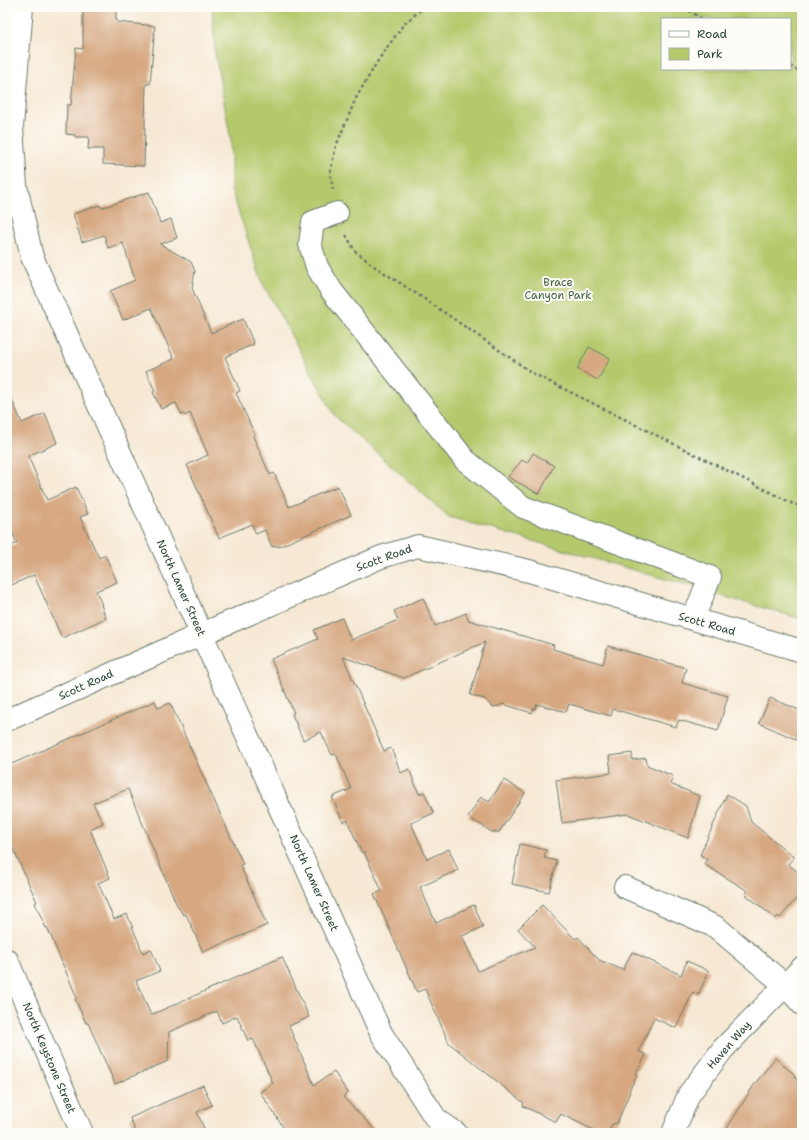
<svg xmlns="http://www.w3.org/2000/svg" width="809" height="1140" viewBox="0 0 809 1140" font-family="'Shantell Sans',sans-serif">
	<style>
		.green { fill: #b5c96c; stroke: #6a8350; fill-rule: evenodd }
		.building { fill: #d6a780 }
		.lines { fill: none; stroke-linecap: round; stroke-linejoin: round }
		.minor-casing { stroke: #6a796c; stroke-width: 24 }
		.path { stroke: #6a796c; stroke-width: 2.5; stroke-dasharray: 3 3; stroke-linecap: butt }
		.minor { stroke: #fff; stroke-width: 22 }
		.labels { text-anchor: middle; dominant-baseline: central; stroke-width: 4; stroke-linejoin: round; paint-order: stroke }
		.park-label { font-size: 11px; fill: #446042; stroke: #fdfcf7 }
		.street-label { font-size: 11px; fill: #1f3d34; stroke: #fdfcf7 }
	</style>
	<rect width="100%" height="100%" fill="#fdfcf7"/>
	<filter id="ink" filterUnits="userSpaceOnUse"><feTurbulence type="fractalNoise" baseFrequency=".025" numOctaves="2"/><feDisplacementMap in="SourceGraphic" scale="8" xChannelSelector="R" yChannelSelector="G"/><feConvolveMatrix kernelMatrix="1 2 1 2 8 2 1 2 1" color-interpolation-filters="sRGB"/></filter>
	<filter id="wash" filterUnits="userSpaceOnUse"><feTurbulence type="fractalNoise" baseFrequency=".012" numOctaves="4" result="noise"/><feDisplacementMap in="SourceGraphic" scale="16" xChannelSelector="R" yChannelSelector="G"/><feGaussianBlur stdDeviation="0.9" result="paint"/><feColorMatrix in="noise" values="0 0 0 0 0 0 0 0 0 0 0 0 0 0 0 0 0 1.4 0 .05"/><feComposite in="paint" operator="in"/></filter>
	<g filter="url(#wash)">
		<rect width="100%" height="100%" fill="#f6e8d3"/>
		<!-- green -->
		<path class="green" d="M 212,7 L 802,7 L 802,619 L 722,596 L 695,586 L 672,581 L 449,517 L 335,416 L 262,282 L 231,189 L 231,141 L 215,53 ZM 662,19 L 790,19 L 790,69 L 662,69 Z"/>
		<g id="blocks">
			<!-- building -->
			<path class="building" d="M 83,7 L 116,7 L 116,20 L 117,20 L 117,22 L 155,26 L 150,84 L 146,84 L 144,166 L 103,164 L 103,149 L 88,149 L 89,137 L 75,137 L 75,135 L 66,134 L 67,105 L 71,105 L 76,48 L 83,49 Z
				M 149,192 L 160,223 L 171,219 L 177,238 L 160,244 L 191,262 L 195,271 L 192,288 L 211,333 L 243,319 L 254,344 L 225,357 L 240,391 L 236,393 L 255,435 L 253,436 L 270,475 L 274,473 L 289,507 L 338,486 L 351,515 L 278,547 L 277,545 L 272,547 L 265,530 L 256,534 L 252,524 L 219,538 L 187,465 L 208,455 L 190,413 L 185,416 L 184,414 L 182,415 L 176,403 L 161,409 L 153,392 L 155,391 L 146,371 L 174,359 L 151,308 L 123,320 L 110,291 L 135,280 L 123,243 L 108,248 L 104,235 L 82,242 L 73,214 L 100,205 L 101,208 Z
				M 589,347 L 610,358 L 598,380 L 577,369 Z
				M 7,389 L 22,423 L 45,413 L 57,443 L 28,456 L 47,500 L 76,487 L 88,514 L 80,517 L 99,558 L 105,555 L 117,582 L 96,591 L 102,605 L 101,605 L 106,618 L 62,638 L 34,575 L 7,587 L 7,548 L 17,543 L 7,521 Z
				M 533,453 L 554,466 L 539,494 L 508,477 L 522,460 L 527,463 Z
				M 423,598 L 435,626 L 466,613 L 468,620 L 554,645 L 553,649 L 603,664 L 608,646 L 686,668 L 682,683 L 728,696 L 718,731 L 679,720 L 676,727 L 613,709 L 611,716 L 569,704 L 566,712 L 537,704 L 535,709 L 533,709 L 532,713 L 503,704 L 499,706 L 492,707 L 485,699 L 470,695 L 485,642 L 404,678 L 343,657 L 384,751 L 391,748 L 401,773 L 409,769 L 419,794 L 424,792 L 434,813 L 411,823 L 427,859 L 449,849 L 458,870 L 420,887 L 436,923 L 474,905 L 483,927 L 462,936 L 478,971 L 535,947 L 518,929 L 542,905 L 575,939 L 578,937 L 599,960 L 623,970 L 632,952 L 681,975 L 687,961 L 709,971 L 698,995 L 693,992 L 676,1028 L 654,1018 L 639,1051 L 646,1055 L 635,1074 L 637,1075 L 629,1091 L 630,1092 L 617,1123 L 612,1124 L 608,1133 L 600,1133 L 561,1114 L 556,1122 L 523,1106 L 524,1103 L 449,1043 L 425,989 L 417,992 L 374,894 L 382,891 L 364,852 L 362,853 L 347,820 L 343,822 L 332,797 L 351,789 L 336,754 L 332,755 L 321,732 L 303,740 L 292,714 L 294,713 L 271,659 L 318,639 L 314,630 L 342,618 L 351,640 L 398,620 L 394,611 Z
				M 770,698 L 802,711 L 802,742 L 759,723 Z
				M 155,701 L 158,708 L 170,703 L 243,864 L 240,865 L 267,925 L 203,952 L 186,914 L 183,915 L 176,903 L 128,789 L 93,803 L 103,823 L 90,829 L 110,878 L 98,883 L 114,919 L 127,914 L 143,953 L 151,949 L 160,971 L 136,981 L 151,1015 L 282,957 L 309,1017 L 289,1026 L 314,1085 L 334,1072 L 348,1093 L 343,1097 L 378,1133 L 287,1133 L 260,1092 L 273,1083 L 253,1039 L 248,1041 L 237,1016 L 222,1023 L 217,1011 L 169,1032 L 168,1061 L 115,1084 L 88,1023 L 86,1023 L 75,999 L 77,998 L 47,927 L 46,928 L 35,903 L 37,902 L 7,835 L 7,766 Z
				M 632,753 L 632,760 L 646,758 L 647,765 L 673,776 L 670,784 L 700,796 L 688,838 L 628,814 L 562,823 L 556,780 L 611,773 L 609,756 Z
				M 504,780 L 525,793 L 499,832 L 492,832 L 468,817 L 481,797 L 489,802 Z
				M 727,794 L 746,806 L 751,822 L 794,857 L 788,864 L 800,874 L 798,877 L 802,880 L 802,892 L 780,918 L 778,916 L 776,919 L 745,894 L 748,891 L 704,864 L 707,859 L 700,855 Z
				M 520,844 L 546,850 L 544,858 L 557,861 L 549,892 L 512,884 Z
				M 775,1058 L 795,1075 L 794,1077 L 802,1083 L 802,1133 L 724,1133 L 754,1085 Z
				M 203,1085 L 212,1105 L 197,1112 L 206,1133 L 136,1133 L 130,1118 Z"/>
		</g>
	</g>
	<g filter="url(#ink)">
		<use href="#blocks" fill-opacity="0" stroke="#6a796c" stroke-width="1"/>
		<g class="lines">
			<defs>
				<path id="minor" d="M 22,7 L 12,127 L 16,186 L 32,257 L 381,1033 L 436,1119 L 456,1133
					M 337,213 L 313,222 L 310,244 L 317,267 L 331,290 L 465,460 L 523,507 L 710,577 L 693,619
					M 7,720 L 202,634 L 381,557 L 418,546 L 529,571 L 802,651
					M 625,887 L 716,927 L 785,985 L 802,1004
					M 7,960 L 82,1133
					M 673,1133 L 689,1094 L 723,1049 L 802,968"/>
			</defs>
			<!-- minor casing -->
			<use href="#minor" class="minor-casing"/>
			<!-- path -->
			<path class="path" d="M 684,7 L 702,19
				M 790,66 L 802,73
				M 333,190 L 330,173 L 336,146 L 356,98 L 379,59 L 404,24 L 424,7
				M 346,235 L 355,251 L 374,266 L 426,300 L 534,374 L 772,493 L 793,504 L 802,506"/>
			<!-- minor -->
			<use href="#minor" class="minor"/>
		</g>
	</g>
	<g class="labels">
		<!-- park labels -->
		<g class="park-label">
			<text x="558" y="282">Brace<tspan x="558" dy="13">Canyon Park</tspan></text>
		</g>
		<!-- street labels -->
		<g class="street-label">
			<text transform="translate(384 558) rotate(-20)">Scott Road</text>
			<text transform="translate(181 588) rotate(66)">North Lamer Street</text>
			<text transform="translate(707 624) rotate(16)">Scott Road</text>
			<text transform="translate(86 685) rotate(-24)">Scott Road</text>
			<text transform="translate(314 883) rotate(66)">North Lamer Street</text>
			<text transform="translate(729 1045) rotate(-49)">Haven Way</text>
			<text transform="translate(49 1058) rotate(67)">North Keystone Street</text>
		</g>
	</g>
	<!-- margin -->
	<rect width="809" height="1140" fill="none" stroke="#fdfcf7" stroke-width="24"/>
	<!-- legend -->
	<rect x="661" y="18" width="130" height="52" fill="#fdfcf7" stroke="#a4b0a9"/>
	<rect x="669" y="31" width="20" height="6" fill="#ffffff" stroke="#a4b0a9"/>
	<text x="697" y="38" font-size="12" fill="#1f3d34">Road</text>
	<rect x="669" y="48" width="20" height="12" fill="#b5c96c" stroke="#a4b0a9"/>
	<text x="697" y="58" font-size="12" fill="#1f3d34">Park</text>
</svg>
